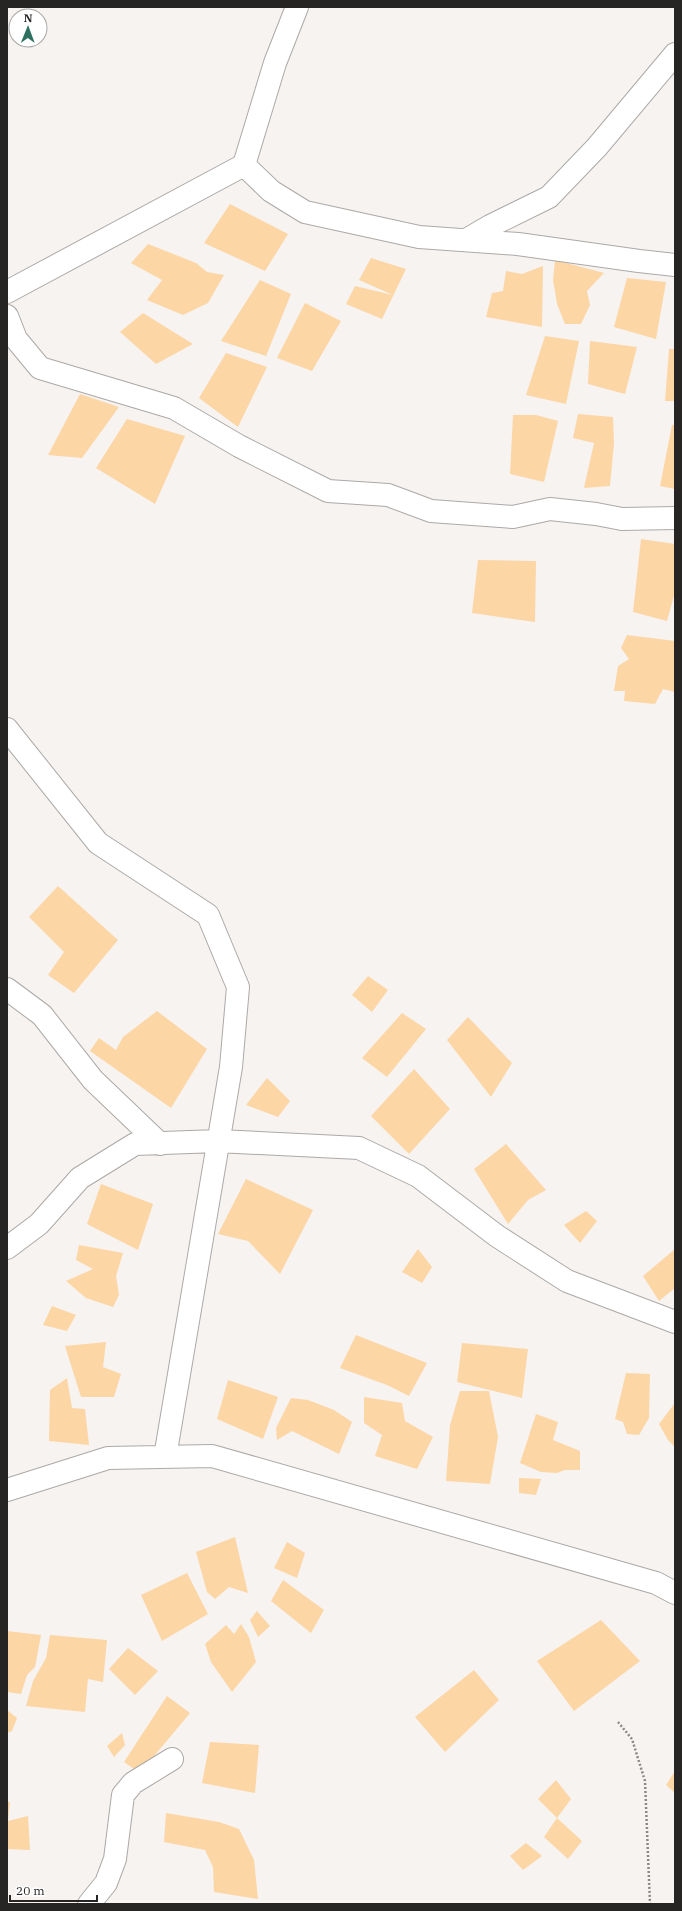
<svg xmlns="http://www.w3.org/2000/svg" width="682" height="1911" viewBox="0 0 682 1911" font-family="'IBM Plex Serif',serif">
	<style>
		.building { fill: #fdd6a5 }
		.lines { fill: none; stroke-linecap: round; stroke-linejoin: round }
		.street-casing { stroke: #aca9a7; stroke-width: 24 }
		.path { stroke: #8a8887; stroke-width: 2.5; stroke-dasharray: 2 2; stroke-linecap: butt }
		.street { stroke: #fff; stroke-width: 22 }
	</style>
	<rect width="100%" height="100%" fill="#f6f3f1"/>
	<!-- building -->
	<path class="building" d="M 230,204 L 288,234 L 265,271 L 204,243 Z
		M 148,244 L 196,263 L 207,272 L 224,275 L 208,303 L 183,315 L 147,300 L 162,280 L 131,263 Z
		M 371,258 L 406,269 L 382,319 L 346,304 L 355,286 L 393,295 L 359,280 Z
		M 555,260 L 604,273 L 587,291 L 590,305 L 581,324 L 565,324 L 557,304 L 553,280 Z
		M 543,266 L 542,327 L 486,317 L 492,293 L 503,291 L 506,271 L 522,274 Z
		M 627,278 L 666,282 L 656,339 L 614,327 Z
		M 260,280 L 291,294 L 266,356 L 221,341 Z
		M 305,303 L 341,321 L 312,371 L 277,358 Z
		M 143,313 L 193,344 L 156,364 L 120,332 Z
		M 545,336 L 579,341 L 566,404 L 526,395 Z
		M 590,341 L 637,347 L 625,394 L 588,384 Z
		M 669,349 L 675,349 L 675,401 L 665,401 Z
		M 226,353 L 267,367 L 238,427 L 199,398 Z
		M 80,394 L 119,407 L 82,458 L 48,455 Z
		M 578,414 L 613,417 L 614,443 L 610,486 L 584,488 L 594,443 L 573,438 Z
		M 513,415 L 536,415 L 558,421 L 544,482 L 510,474 Z
		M 127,419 L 185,436 L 155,504 L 96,468 Z
		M 672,425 L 675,425 L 675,489 L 660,486 Z
		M 641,539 L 675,544 L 675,592 L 667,621 L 633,612 Z
		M 478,560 L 536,561 L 535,622 L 472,613 Z
		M 627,635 L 675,641 L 675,692 L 663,689 L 655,704 L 624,701 L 625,691 L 614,691 L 618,666 L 629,659 L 621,648 Z
		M 58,886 L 118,940 L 74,993 L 48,975 L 64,952 L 29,917 Z
		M 368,976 L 388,990 L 372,1012 L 352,995 Z
		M 157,1011 L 207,1049 L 171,1108 L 90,1051 L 99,1038 L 116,1050 L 123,1037 Z
		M 402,1013 L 426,1029 L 387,1077 L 362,1058 Z
		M 468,1017 L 512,1063 L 491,1097 L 447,1040 Z
		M 414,1069 L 450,1109 L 409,1154 L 371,1116 Z
		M 267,1078 L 290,1101 L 278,1117 L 246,1105 Z
		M 506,1144 L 546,1190 L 528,1200 L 508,1224 L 474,1169 Z
		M 246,1179 L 313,1210 L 280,1274 L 248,1241 L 218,1234 Z
		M 101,1184 L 153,1204 L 138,1250 L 87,1224 Z
		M 586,1211 L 597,1221 L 580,1243 L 564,1225 Z
		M 79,1245 L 123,1253 L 116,1276 L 119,1295 L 113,1307 L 86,1298 L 66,1281 L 93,1269 L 76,1260 Z
		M 418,1249 L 432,1267 L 422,1283 L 402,1272 Z
		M 675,1249 L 675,1288 L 659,1301 L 643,1276 Z
		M 52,1306 L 76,1315 L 67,1331 L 43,1325 Z
		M 356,1335 L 427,1363 L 409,1396 L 387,1385 L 340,1368 Z
		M 106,1342 L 103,1367 L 121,1374 L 114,1397 L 81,1397 L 65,1346 Z
		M 462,1343 L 528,1349 L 522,1398 L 457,1382 Z
		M 626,1373 L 650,1374 L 649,1418 L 639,1435 L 627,1434 L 623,1422 L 615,1419 Z
		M 67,1378 L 72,1408 L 85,1409 L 89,1445 L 49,1441 L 50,1390 Z
		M 228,1380 L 278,1397 L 263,1439 L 217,1419 Z
		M 460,1391 L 489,1391 L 498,1437 L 490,1484 L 446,1481 L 450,1425 Z
		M 364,1397 L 402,1403 L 405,1421 L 433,1437 L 417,1469 L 375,1456 L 382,1435 L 364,1423 Z
		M 291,1398 L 308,1400 L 334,1410 L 352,1422 L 339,1454 L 292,1431 L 277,1440 L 276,1428 Z
		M 675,1403 L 675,1447 L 668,1440 L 659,1424 Z
		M 536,1414 L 558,1422 L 553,1440 L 580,1451 L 580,1470 L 565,1470 L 557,1473 L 541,1472 L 520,1463 Z
		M 519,1478 L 541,1479 L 536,1495 L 519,1493 Z
		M 235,1537 L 248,1593 L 229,1587 L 215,1599 L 207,1592 L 196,1552 Z
		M 287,1542 L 305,1553 L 297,1578 L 274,1568 Z
		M 187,1573 L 208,1614 L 162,1641 L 141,1595 Z
		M 283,1580 L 324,1610 L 311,1633 L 271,1601 Z
		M 257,1611 L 270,1626 L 258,1637 L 250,1620 Z
		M 601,1620 L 640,1661 L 574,1711 L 537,1661 Z
		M 241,1624 L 249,1637 L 256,1662 L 232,1692 L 211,1662 L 205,1644 L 226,1625 L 234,1634 Z
		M 7,1631 L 41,1635 L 35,1667 L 27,1675 L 21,1694 L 7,1692 Z
		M 50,1635 L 107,1640 L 103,1682 L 88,1679 L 85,1712 L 26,1706 L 33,1681 L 46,1658 Z
		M 128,1648 L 158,1671 L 135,1695 L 109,1669 Z
		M 474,1670 L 499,1700 L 445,1752 L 415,1717 Z
		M 167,1696 L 190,1713 L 140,1773 L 124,1762 Z
		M 7,1710 L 17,1718 L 12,1731 L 7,1733 Z
		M 122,1733 L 125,1745 L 114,1757 L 107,1746 Z
		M 210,1742 L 259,1745 L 255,1793 L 202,1783 Z
		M 675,1771 L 675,1793 L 666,1785 Z
		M 556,1780 L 571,1799 L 557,1818 L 582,1841 L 568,1859 L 544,1837 L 557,1818 L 538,1799 Z
		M 7,1802 L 10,1802 L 8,1821 L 28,1816 L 30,1850 L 7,1849 Z
		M 166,1813 L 219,1822 L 239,1829 L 254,1860 L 258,1899 L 214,1892 L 213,1867 L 205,1850 L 164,1842 Z
		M 526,1843 L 542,1856 L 523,1870 L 510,1856 Z"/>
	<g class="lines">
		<defs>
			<path id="street" d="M 244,165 L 271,191 L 305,212 L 419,237 L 518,244 L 639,261 L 675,265
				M 466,240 L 490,226 L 549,197 L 597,147 L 675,54
				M 7,292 L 244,165 L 275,63 L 297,7
				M 7,316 L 16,339 L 40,368 L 174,408 L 239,446 L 328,491 L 388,495 L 431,511 L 513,517 L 550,509 L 596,514 L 622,519 L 675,518
				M 7,729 L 98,843 L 208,915 L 238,987 L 231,1067 L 165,1457
				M 7,989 L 42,1015 L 93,1080 L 160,1144
				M 7,1248 L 39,1224 L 80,1178 L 135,1144 L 218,1141 L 359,1148 L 418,1176 L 497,1236 L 567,1281 L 675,1322
				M 7,1490 L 108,1458 L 212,1456 L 656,1583 L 675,1593
				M 89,1904 L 106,1883 L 115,1859 L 123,1795 L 133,1783 L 172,1759"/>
		</defs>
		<!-- street casing -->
		<use href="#street" class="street-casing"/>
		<!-- path -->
		<path class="path" d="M 618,1722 L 632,1739 L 645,1781 L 650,1904"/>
		<!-- street -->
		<use href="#street" class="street"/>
	</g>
	<!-- border -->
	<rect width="682" height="1911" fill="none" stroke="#262524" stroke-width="16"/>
	<!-- north arrow -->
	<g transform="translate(28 28) rotate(1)"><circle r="19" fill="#ffffff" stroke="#a8a8a7"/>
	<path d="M0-3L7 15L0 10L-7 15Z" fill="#2e7060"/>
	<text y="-6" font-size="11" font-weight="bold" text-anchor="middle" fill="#262524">N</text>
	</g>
	<!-- scale -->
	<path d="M10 1895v6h87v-6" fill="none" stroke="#262524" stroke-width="2"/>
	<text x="16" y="1895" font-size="12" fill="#262524" stroke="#ffffff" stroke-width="3" paint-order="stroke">20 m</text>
</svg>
